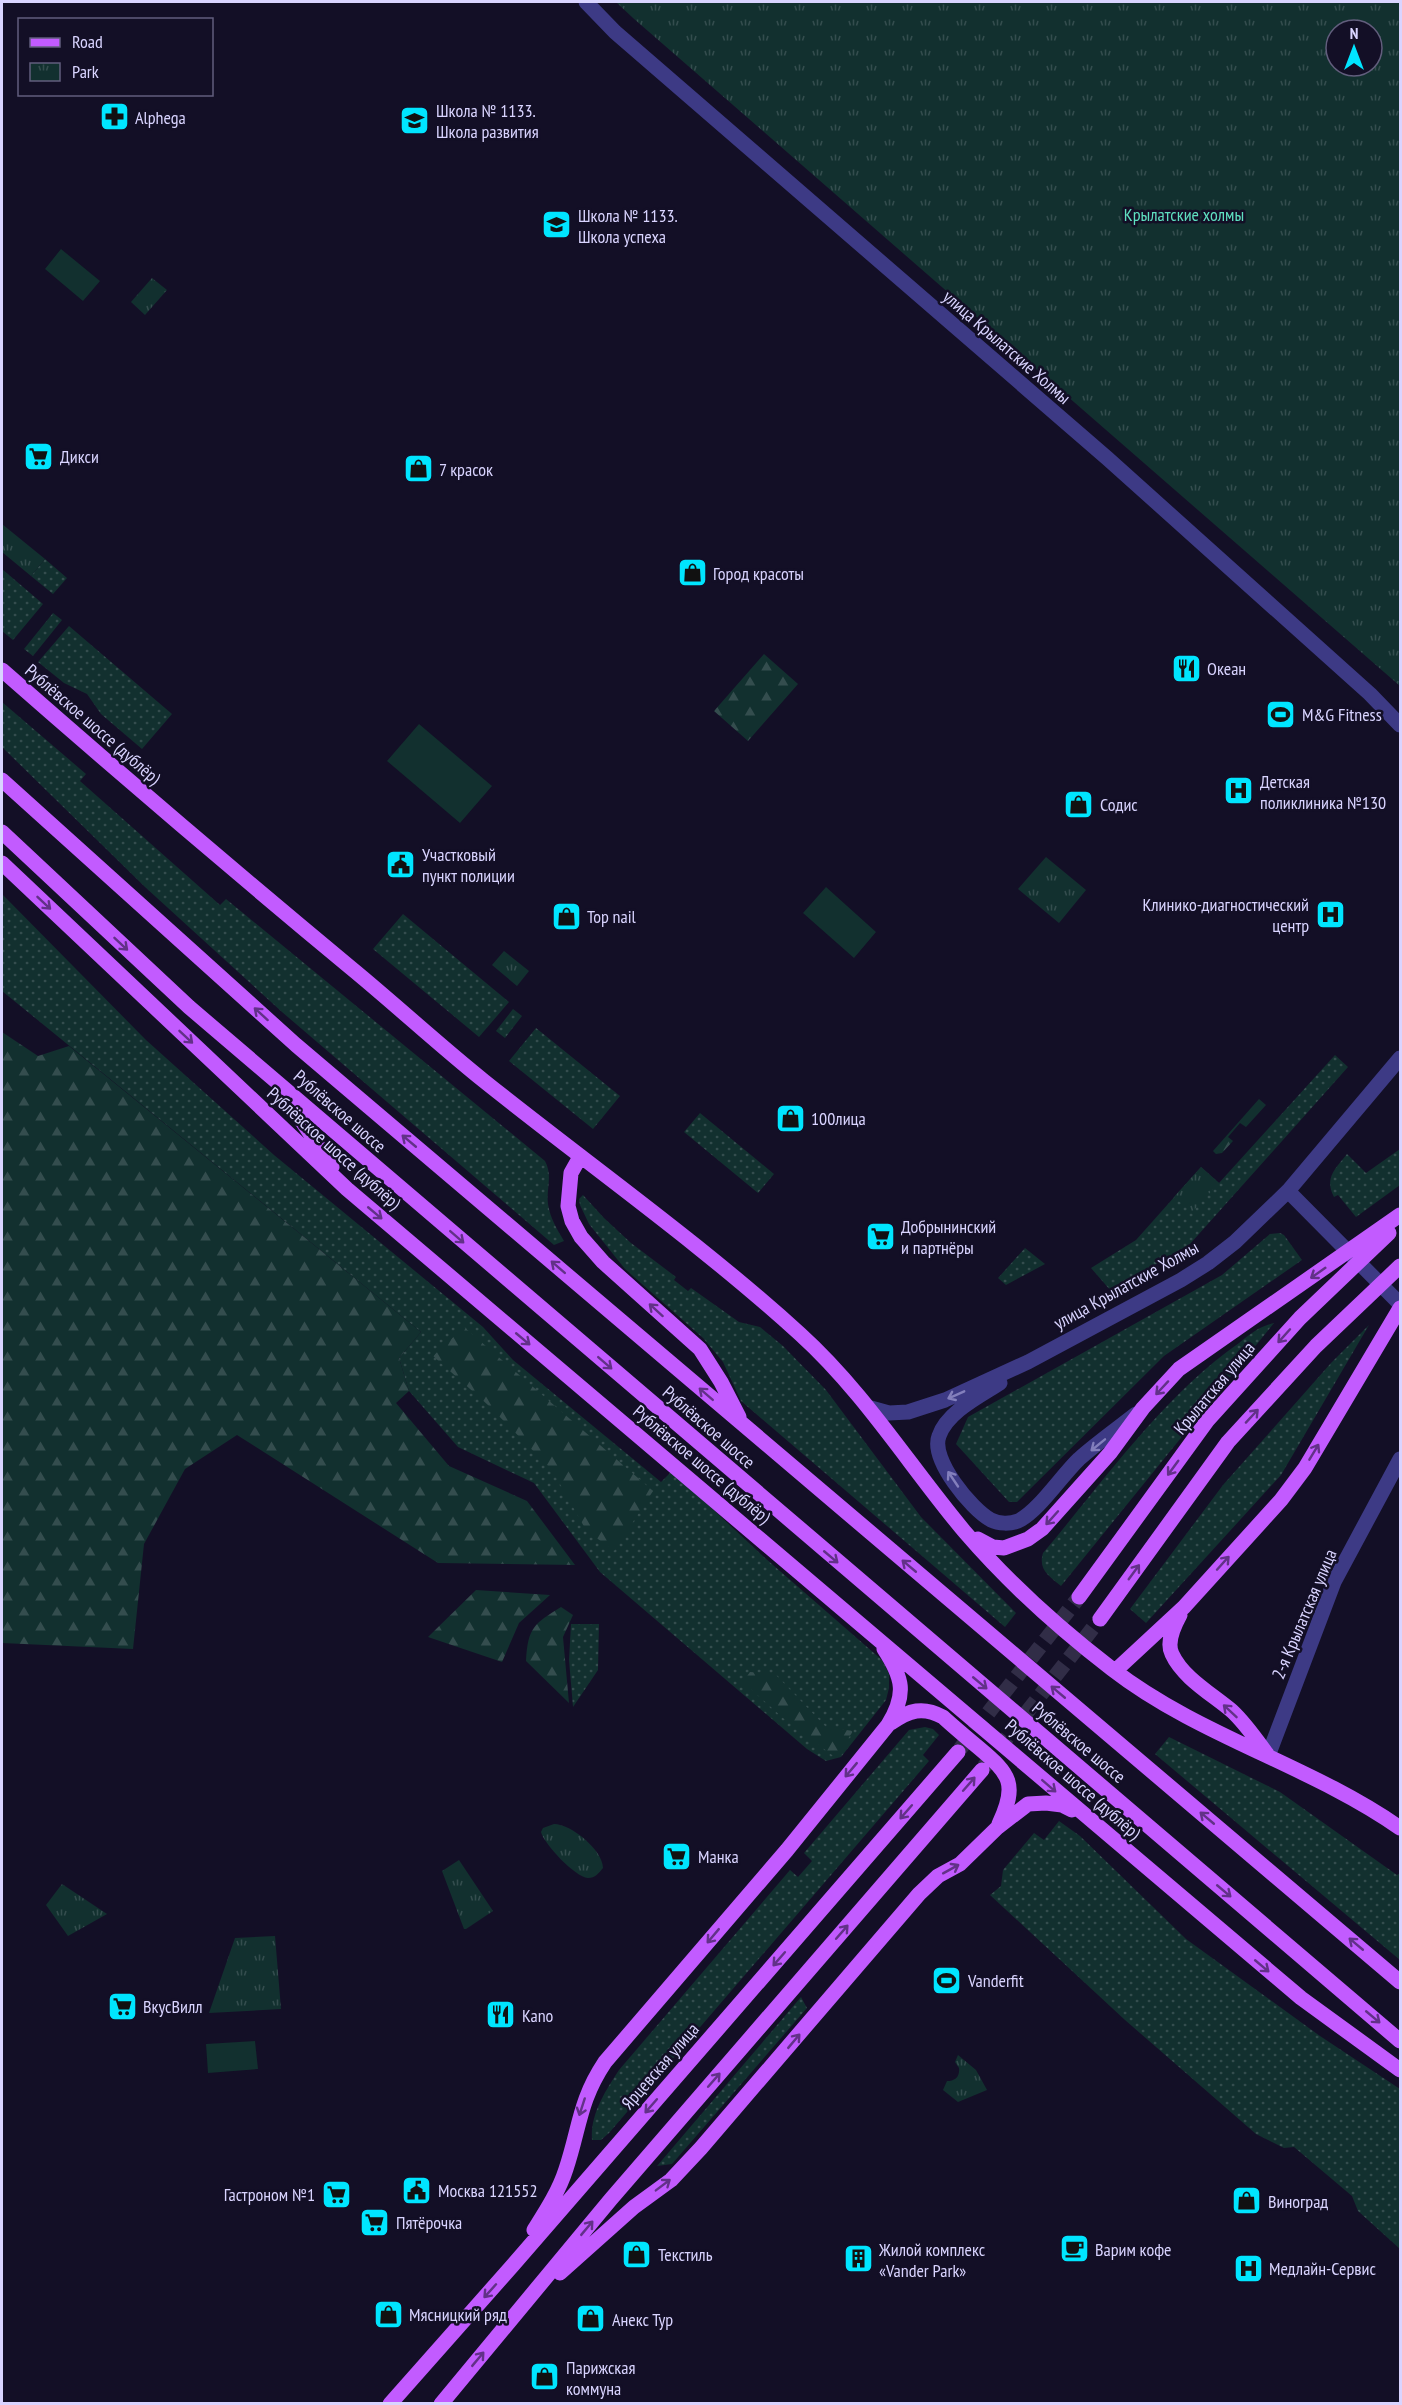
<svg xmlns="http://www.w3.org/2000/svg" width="1402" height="2405" viewBox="0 0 1402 2405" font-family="'PT Sans Narrow',sans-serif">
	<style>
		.grass { fill: url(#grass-dots) }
		.forest { fill: url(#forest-firs) }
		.park { fill: url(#park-tufts); fill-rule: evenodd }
		.pitch { fill: #12302f }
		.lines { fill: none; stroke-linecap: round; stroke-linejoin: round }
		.major-tunnel { stroke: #312d47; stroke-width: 15; stroke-dasharray: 15 8; stroke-linecap: butt }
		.minor { stroke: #3d3a85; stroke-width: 15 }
		.major { stroke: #c25bff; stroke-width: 15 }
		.oneway { stroke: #623188 }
		.oneway2 { stroke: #837fbc }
		.labels { text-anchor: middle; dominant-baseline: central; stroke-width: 5; stroke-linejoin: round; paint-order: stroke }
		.poi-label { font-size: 18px; fill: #d9d4ff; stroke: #130f26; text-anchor: start }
		.park-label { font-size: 18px; fill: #5fe0c0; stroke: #130f26 }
		.street-label { font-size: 18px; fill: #d9d4ff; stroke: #130f26 }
	</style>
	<defs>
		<pattern id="grass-dots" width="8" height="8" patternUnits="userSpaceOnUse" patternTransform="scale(1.5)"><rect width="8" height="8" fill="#12302f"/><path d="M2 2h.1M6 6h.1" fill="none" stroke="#344d4e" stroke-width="1.8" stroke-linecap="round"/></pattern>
		<pattern id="forest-firs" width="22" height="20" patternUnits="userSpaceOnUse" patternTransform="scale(1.5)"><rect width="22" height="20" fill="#12302f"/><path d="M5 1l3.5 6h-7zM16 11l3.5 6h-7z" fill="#344d4e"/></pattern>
		<pattern id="park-tufts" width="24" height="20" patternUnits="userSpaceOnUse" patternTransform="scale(1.5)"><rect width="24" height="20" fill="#12302f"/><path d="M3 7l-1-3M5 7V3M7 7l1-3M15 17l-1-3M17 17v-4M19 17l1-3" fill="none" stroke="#344d4e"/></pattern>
	</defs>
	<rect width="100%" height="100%" fill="#130f26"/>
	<!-- grass -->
	<path class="grass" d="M 45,559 L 67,578 L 53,594 L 31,576 Z
		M 2,569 L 43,604 L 13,640 L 2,631 Z
		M 53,613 L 62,620 L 33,656 L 24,649 Z
		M 69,626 L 172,714 L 142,749 L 101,714 L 87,694 L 64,683 L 38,662 Z
		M 2,702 L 86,774 L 80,781 L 220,905 L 226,899 L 545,1161 C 553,1176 546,1188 548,1204 C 550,1218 557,1229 564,1241 L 554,1245 L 282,1012 L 145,887 L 2,747 Z
		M 2,894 L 146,1040 L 274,1155 L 483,1327 L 513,1360 L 661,1482 L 672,1471 L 765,1558 L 882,1660 L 889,1674 L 889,1688 L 886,1700 L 841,1757 L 826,1761 L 807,1749 L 600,1572 L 534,1483 L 458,1447 L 409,1391 L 399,1358 L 421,1332 L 2,991 Z
		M 403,914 L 509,1002 L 479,1037 L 373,949 Z
		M 513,1009 L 522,1016 L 505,1038 L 496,1031 Z
		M 536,1028 L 620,1096 L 593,1129 L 509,1061 Z
		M 1335,1055 L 1348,1067 L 1190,1244 L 1111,1291 L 1091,1268 L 1136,1240 L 1201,1167 L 1219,1183 Z
		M 700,1113 L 774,1174 L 758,1193 L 684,1132 Z
		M 1400,1149 L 1400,1185 L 1356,1217 L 1338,1195 L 1334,1197 C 1324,1178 1335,1169 1347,1154 L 1366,1173 Z
		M 583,1195 L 604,1218 L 631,1243 L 676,1277 L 674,1280 L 688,1291 L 691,1288 L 739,1322 L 760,1327 L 783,1346 L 826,1390 L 921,1517 L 1016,1613 L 1005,1627 L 741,1401 L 723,1362 L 703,1338 L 625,1269 L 589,1224 L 580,1205 L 579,1199 Z
		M 1280,1233 L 1284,1235 L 1302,1260 L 1164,1356 L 1017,1502 L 1009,1502 L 956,1444 L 968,1417 L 1222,1275 L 1270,1234 Z
		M 1025,1248 L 1045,1264 L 1006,1285 L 998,1278 Z
		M 1274,1323 L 1061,1586 C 1049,1576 1038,1570 1043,1553 C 1103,1482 1163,1396 1239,1343 C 1250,1334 1260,1326 1274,1323 Z
		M 1369,1325 L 1281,1475 L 1146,1623 L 1130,1609 L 1223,1485 L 1331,1363 Z
		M 571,1624 L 599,1624 L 598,1670 L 573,1707 L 569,1660 Z
		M 925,1727 L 933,1729 L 939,1735 L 923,1755 L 929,1761 L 609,2133 L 601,2140 L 592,2140 C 590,2114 606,2090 619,2070 L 790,1870 L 798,1877 L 812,1861 L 804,1853 L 909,1730 Z
		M 1169,1737 L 1280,1792 L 1397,1875 L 1400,1873 L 1400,1960 L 1155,1754 Z
		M 1059,1821 L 1080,1836 L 1186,1939 L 1320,2036 L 1400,2089 L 1400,2249 L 1358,2211 L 1352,2196 L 1294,2147 L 1284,2148 L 1256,2134 L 1125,2020 L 990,1895 L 1001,1886 L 1003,1870 L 1034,1833 L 1044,1840 Z
		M 801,1997 L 807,2008 L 672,2164 L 657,2166 Z"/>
	<!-- forest -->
	<path class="forest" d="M 764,654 L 798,684 L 748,741 L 714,711 Z
		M 2,1032 L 38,1056 L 69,1046 L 421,1332 L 399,1358 L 409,1391 L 396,1403 L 449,1466 L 527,1501 L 575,1565 L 438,1563 L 237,1435 L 185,1469 L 144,1544 L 133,1649 L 2,1643 Z
		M 1259,1099 L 1266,1105 L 1246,1127 L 1240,1123 L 1228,1137 L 1233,1141 L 1222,1153 L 1216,1154 L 1213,1151 Z
		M 464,1327 L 653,1491 L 614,1551 L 586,1530 L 552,1470 L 488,1405 L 433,1356 Z
		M 476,1590 L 550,1595 L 519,1623 L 502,1662 L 428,1637 Z
		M 561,1607 L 573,1615 L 563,1637 L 569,1703 L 526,1661 C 528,1627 534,1624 561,1607 Z
		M 750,1672 L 775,1674 L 826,1727 L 853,1731 L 836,1758 L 783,1718 L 743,1682 Z"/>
	<!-- park -->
	<path class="park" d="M 616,2 L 1400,2 L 1400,686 L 633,18 ZM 1336,30 L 1372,30 L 1372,66 L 1336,66 Z
		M 152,278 L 167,290 L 145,315 L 131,302 Z
		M 2,524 L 45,559 L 31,576 L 2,552 Z
		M 1046,857 L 1086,890 L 1059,923 L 1018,889 Z
		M 504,951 L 529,971 L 517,986 L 492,965 Z
		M 1201,1167 L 1219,1183 L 1192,1212 L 1174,1197 Z
		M 554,1824 C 571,1824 603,1850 603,1868 C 599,1873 595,1878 588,1878 C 575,1877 544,1844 541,1832 L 543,1828 Z
		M 459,1860 L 493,1911 L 466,1929 L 464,1929 L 442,1871 Z
		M 62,1884 L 107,1914 L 68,1936 L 46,1905 Z
		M 275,1936 L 281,2009 L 209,2013 L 235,1938 Z
		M 958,2055 L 976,2070 L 987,2090 L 958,2102 L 943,2090 L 947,2081 C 955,2081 960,2077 959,2068 L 955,2062 Z"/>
	<!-- pitch -->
	<path class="pitch" d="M 61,249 L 100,281 L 83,301 L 45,269 Z
		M 419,724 L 492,786 L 460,823 L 387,761 Z
		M 826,887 L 876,932 L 854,958 L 803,913 Z
		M 255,2041 L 258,2069 L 208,2073 L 206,2044 Z"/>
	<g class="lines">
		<!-- major-tunnel -->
		<path class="major-tunnel" d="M 960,1749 L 1079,1597
			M 984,1767 L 1100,1619"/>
		<!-- minor -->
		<path class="minor" d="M 586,2 L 615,32 L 1107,458 L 1370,694 L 1400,725
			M 1288,1191 L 1400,1304
			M 1000,1383 C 980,1396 947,1412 939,1436 C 930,1459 971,1509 991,1520 C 999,1524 1010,1524 1018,1521 C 1038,1512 1062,1475 1079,1459 C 1097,1443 1117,1429 1136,1414
			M 871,1408 L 889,1413 L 908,1412 L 945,1400 L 1028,1362 L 1181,1280 L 1208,1263 L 1235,1242 L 1288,1191 L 1400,1058
			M 1268,1756 L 1334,1582 L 1400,1459"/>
		<!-- major -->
		<path class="major" d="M 2,670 C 117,771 233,870 351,968 C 396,1005 439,1045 484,1081 C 589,1165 700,1243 800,1334 C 864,1392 909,1465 964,1531 C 1006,1580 1060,1629 1112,1669 C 1200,1737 1310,1765 1400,1828
			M 2,780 L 296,1045 L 1400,1982
			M 2,832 L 189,1007 L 1400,2041
			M 2,863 L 347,1189 L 1301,1998 L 1400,2070
			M 286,1097 L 332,1167
			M 580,1157 L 571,1173 L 568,1206 L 572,1221 L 581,1237 L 603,1262 L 700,1349 L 721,1382 L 739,1417
			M 978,1539 L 993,1547 L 1004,1548 L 1028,1539 L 1042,1529 L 1110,1453 L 1143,1408 L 1179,1369 L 1400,1215
			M 1079,1597 L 1207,1421 L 1300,1318 L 1389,1233
			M 1180,1615 C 1174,1626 1166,1642 1172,1654 C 1183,1678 1212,1694 1232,1711 C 1245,1723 1256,1739 1267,1754
			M 1100,1619 L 1228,1442 L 1316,1346 L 1400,1266
			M 1115,1671 L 1184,1607 L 1281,1500 L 1305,1468 L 1400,1308
			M 891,1723 C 909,1710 923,1706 943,1717 C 955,1728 967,1738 979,1748 C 1010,1774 1018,1784 999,1824
			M 534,2230 C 546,2211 559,2191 566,2169 C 580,2127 579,2101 605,2062 L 787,1850 L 888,1725 C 907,1694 903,1678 884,1649
			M 560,2273 L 634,2207 L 671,2180 L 701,2148 L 919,1894 L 938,1876 L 960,1864 L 998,1827 L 1028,1804 L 1046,1803 L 1062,1805 L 1072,1810
			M 390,2404 L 513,2265 L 958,1752
			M 441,2404 L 611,2199 L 982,1770"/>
	</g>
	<!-- one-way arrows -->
	<defs><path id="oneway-shaft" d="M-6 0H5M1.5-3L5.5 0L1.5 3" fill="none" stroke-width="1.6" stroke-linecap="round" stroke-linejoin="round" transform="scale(1.5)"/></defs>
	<g class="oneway">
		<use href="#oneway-shaft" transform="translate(44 903) rotate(43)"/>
		<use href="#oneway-shaft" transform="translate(121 944) rotate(43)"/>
		<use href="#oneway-shaft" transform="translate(261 1014) rotate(-138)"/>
		<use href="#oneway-shaft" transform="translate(186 1037) rotate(43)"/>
		<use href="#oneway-shaft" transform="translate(409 1141) rotate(-140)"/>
		<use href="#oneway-shaft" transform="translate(375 1213) rotate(40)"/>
		<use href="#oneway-shaft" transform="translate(457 1237) rotate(41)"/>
		<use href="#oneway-shaft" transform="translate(558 1267) rotate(-139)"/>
		<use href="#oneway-shaft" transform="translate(1318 1273) rotate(145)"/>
		<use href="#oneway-shaft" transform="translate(656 1310) rotate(-138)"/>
		<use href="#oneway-shaft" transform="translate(1284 1336) rotate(132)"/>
		<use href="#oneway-shaft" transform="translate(523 1339) rotate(40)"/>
		<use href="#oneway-shaft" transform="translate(605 1363) rotate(41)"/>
		<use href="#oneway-shaft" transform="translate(1162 1388) rotate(133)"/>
		<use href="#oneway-shaft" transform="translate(706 1394) rotate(-139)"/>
		<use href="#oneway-shaft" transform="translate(1252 1416) rotate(-47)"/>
		<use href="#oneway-shaft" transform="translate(1314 1452) rotate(-59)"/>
		<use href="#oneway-shaft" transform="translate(1173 1468) rotate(126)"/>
		<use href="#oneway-shaft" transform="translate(1052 1518) rotate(132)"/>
		<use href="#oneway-shaft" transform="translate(831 1557) rotate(40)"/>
		<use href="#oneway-shaft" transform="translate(1223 1563) rotate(-48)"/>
		<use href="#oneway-shaft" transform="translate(909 1566) rotate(-140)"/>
		<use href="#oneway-shaft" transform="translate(1134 1572) rotate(-54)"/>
		<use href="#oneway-shaft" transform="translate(980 1683) rotate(40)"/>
		<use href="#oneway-shaft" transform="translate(1058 1692) rotate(-140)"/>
		<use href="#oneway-shaft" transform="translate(1230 1711) rotate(-137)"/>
		<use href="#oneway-shaft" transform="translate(851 1770) rotate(130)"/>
		<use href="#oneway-shaft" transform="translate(969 1784) rotate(-49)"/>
		<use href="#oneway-shaft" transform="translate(1049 1786) rotate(41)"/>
		<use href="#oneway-shaft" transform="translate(906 1812) rotate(131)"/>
		<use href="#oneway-shaft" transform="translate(1207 1818) rotate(-140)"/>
		<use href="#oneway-shaft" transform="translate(951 1869) rotate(-29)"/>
		<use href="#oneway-shaft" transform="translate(1224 1891) rotate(40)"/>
		<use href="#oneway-shaft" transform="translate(842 1932) rotate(-49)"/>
		<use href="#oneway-shaft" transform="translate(713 1936) rotate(130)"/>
		<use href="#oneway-shaft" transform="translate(1356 1944) rotate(-140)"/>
		<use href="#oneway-shaft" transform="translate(779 1959) rotate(131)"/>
		<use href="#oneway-shaft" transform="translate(1262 1966) rotate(40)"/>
		<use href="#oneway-shaft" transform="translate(1373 2017) rotate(40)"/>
		<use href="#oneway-shaft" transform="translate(794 2041) rotate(-50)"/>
		<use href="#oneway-shaft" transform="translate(714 2080) rotate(-49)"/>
		<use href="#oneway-shaft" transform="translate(651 2106) rotate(131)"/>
		<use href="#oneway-shaft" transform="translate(582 2107) rotate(108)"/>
		<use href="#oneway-shaft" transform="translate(663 2185) rotate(-37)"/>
		<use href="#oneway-shaft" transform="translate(587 2228) rotate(-50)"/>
		<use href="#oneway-shaft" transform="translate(490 2291) rotate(132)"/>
		<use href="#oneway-shaft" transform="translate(478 2359) rotate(-50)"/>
	</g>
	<g class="oneway2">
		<use href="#oneway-shaft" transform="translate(956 1395) rotate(156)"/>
		<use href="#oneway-shaft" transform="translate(1098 1445) rotate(141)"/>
		<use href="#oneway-shaft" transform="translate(953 1479) rotate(-124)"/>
	</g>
	<!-- icons -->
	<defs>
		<symbol id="pharmacy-square" viewBox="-11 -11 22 22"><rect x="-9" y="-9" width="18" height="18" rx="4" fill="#00e5ff" stroke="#130f26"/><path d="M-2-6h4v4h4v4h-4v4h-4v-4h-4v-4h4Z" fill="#111"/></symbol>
		<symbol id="school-square" viewBox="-11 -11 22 22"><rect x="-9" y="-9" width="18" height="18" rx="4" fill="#00e5ff" stroke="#130f26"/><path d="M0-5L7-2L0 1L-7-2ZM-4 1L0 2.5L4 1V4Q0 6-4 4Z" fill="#111"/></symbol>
		<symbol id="supermarket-square" viewBox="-11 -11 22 22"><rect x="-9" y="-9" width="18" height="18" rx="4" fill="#00e5ff" stroke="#130f26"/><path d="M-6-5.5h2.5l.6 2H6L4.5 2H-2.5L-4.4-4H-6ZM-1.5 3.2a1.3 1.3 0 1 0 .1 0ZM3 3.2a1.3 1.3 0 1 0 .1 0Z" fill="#111"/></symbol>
		<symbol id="shop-square" viewBox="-11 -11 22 22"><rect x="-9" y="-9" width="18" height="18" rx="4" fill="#00e5ff" stroke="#130f26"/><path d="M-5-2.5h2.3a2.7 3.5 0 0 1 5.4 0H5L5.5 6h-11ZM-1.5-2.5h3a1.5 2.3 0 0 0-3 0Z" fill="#111"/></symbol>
		<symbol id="restaurant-square" viewBox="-11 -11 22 22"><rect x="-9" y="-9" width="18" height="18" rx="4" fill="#00e5ff" stroke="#130f26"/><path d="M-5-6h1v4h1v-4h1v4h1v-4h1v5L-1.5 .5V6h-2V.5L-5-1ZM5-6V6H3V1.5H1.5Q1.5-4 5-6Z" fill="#111"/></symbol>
		<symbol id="stadium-square" viewBox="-11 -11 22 22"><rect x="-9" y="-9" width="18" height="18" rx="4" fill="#00e5ff" stroke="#130f26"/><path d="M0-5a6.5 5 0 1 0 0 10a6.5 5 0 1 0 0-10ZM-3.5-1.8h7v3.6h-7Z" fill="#111"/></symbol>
		<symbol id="hospital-square" viewBox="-11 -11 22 22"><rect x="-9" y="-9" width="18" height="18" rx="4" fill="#00e5ff" stroke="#130f26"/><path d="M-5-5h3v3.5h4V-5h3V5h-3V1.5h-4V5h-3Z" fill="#111"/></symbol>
		<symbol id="civic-square" viewBox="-11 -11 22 22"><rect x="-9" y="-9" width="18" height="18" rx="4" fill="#00e5ff" stroke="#130f26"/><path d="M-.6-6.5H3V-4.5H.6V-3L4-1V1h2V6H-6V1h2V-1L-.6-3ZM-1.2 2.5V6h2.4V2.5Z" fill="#111"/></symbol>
		<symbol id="cafe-square" viewBox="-11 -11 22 22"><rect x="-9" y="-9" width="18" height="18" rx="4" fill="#00e5ff" stroke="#130f26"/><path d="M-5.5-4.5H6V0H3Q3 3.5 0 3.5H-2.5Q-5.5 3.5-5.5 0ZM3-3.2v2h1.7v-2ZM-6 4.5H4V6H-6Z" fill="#111"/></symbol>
		<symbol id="building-square" viewBox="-11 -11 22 22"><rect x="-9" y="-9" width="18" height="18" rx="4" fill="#00e5ff" stroke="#130f26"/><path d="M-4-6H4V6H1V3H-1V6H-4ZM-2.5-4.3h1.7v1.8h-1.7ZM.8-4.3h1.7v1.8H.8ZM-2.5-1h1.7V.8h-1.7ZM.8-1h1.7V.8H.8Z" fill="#111"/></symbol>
	</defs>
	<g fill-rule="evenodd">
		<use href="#pharmacy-square" x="98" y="100" width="33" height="33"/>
		<use href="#school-square" x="398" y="104" width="33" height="33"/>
		<use href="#school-square" x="540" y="208" width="33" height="33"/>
		<use href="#supermarket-square" x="22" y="440" width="33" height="33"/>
		<use href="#shop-square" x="402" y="452" width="33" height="33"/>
		<use href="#shop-square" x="676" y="556" width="33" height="33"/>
		<use href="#restaurant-square" x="1170" y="652" width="33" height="33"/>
		<use href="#stadium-square" x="1264" y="698" width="33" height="33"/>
		<use href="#hospital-square" x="1222" y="774" width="33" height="33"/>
		<use href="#shop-square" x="1062" y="788" width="33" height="33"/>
		<use href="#civic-square" x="384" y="848" width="33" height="33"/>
		<use href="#hospital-square" x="1314" y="898" width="33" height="33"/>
		<use href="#shop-square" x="550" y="900" width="33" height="33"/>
		<use href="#shop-square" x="774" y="1102" width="33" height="33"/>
		<use href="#supermarket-square" x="864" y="1220" width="33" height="33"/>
		<use href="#supermarket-square" x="660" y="1840" width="33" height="33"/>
		<use href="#stadium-square" x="930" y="1964" width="33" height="33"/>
		<use href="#supermarket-square" x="106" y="1990" width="33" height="33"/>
		<use href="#restaurant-square" x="484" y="1998" width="33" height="33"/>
		<use href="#civic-square" x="400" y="2174" width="33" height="33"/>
		<use href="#supermarket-square" x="320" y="2178" width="33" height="33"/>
		<use href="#shop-square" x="1230" y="2184" width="33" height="33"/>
		<use href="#supermarket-square" x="358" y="2206" width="33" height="33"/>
		<use href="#cafe-square" x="1058" y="2232" width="33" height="33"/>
		<use href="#shop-square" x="620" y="2238" width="33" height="33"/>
		<use href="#building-square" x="842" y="2242" width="33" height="33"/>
		<use href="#hospital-square" x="1232" y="2252" width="33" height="33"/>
		<use href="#shop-square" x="372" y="2298" width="33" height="33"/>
		<use href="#shop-square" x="574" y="2302" width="33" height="33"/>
		<use href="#shop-square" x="528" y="2360" width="33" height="33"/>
	</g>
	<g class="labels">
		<!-- poi labels -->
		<g class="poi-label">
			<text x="436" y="110">Школа № 1133.<tspan x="436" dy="21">Школа развития</tspan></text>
			<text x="135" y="117">Alphega</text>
			<text x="578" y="215">Школа № 1133.<tspan x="578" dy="21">Школа успеха</tspan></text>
			<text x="60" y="456">Дикси</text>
			<text x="439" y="469">7 красок</text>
			<text x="713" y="573">Город красоты</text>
			<text x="1207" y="668">Океан</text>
			<text x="1302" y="714">M&amp;G Fitness</text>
			<text x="1260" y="781">Детская<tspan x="1260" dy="21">поликлиника №130</tspan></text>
			<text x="1100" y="804">Содис</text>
			<text x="422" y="854">Участковый<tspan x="422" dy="21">пункт полиции</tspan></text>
			<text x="1309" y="904" text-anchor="end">Клинико-диагностический<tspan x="1309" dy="21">центр</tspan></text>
			<text x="587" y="916">Top nail</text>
			<text x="811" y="1118">100лица</text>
			<text x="901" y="1226">Добрынинский<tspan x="901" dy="21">и партнёры</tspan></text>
			<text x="698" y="1856">Манка</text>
			<text x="968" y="1980">Vanderfit</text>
			<text x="143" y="2006">ВкусВилл</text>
			<text x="522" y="2015">Kano</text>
			<text x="438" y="2190">Москва 121552</text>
			<text x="315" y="2194" text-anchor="end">Гастроном №1</text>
			<text x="1268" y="2201">Виноград</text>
			<text x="396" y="2222">Пятёрочка</text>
			<text x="879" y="2249">Жилой комплекс<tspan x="879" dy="21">«Vander Park»</tspan></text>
			<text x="1095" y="2249">Варим кофе</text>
			<text x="658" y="2254">Текстиль</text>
			<text x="1269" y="2268">Медлайн-Сервис</text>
			<text x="409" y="2314">Мясницкий ряд</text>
			<text x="612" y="2319">Анекс Тур</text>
			<text x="566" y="2367">Парижская<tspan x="566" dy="21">коммуна</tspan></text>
		</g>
		<!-- park labels -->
		<g class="park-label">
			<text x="1184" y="214">Крылатские холмы</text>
		</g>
		<!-- street labels -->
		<g class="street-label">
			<text transform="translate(1007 347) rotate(41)">улица Крылатские Холмы</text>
			<text transform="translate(93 724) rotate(41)">Рублёвское шоссе (дублёр)</text>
			<text transform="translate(340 1111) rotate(41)">Рублёвское шоссе</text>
			<text transform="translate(334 1148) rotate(42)">Рублёвское шоссе (дублёр)</text>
			<text transform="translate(1126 1285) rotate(-29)">улица Крылатские Холмы</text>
			<text transform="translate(1214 1388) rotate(-50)">Крылатская улица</text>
			<text transform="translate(709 1427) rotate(41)">Рублёвское шоссе</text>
			<text transform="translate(702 1464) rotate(40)">Рублёвское шоссе (дублёр)</text>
			<text transform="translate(1304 1614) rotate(-67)">2-я Крылатская улица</text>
			<text transform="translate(1079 1742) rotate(40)">Рублёвское шоссе</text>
			<text transform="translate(1073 1779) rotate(41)">Рублёвское шоссе (дублёр)</text>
			<text transform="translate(660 2066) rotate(-49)">Ярцевская улица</text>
		</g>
	</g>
	<!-- border -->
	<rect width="1402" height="2405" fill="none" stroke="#d9d4ff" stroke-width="6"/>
	<!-- legend -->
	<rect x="18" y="18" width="195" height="78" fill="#130f26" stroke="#625e7d" stroke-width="1.5"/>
	<rect x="30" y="38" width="30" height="9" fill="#c25bff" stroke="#625e7d" stroke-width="1.5"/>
	<text x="72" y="48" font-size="18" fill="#d9d4ff">Road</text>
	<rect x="30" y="63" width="30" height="18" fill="url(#park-tufts)" stroke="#625e7d" stroke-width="1.5"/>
	<text x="72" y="78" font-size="18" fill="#d9d4ff">Park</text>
	<!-- north arrow -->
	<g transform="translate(1354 48)"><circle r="28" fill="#130f26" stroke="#625e7d" stroke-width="1.5"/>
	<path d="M0-4.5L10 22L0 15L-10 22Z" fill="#00e5ff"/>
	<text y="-9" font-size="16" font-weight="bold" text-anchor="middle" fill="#d9d4ff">N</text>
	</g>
</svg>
